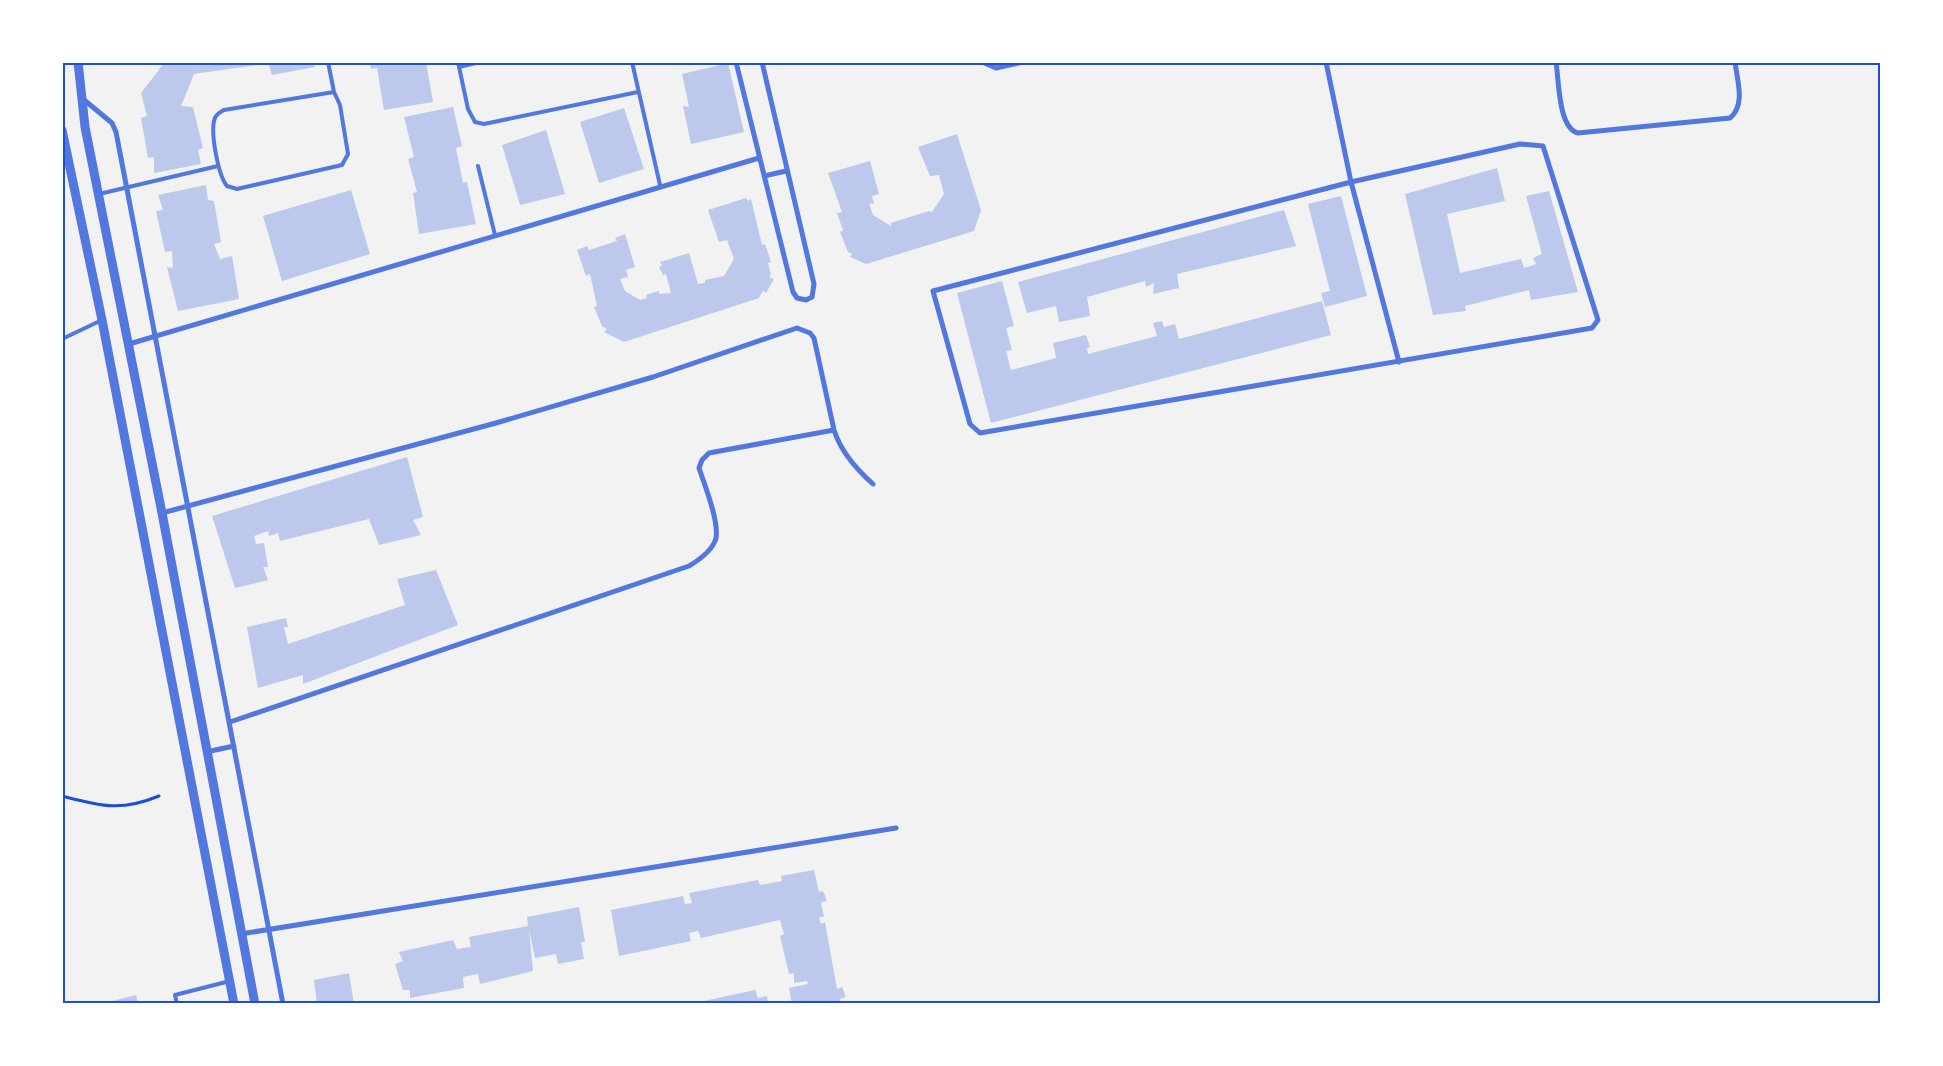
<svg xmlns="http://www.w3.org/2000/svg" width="1943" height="1066" viewBox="0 0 1943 1066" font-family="'Source Serif 4',serif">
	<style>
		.building { fill: #bdc9ec }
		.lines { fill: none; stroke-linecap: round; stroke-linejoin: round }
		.path { stroke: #1d4ed8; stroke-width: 3 }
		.service { stroke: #5277de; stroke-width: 4 }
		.minor { stroke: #5277de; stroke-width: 5 }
		.tertiary { stroke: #5277de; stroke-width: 9 }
		.neatline { fill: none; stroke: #1d4ed8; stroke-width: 2 }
	</style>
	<rect width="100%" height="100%" fill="#f2f2f2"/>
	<!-- building -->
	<path class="building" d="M 165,62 L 265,64 L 194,74 L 181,106 L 193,107 L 203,148 L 198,150 L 201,164 L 154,173 L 154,157 L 148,158 L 141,118 L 147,116 L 141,93 Z
		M 268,62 L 314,62 L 315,67 L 272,75 Z
		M 370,62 L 426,62 L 433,102 L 384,110 L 377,68 L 371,69 Z
		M 728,63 L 744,132 L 691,144 L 683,106 L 689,107 L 682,74 Z
		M 453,107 L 462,146 L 456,148 L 463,183 L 467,182 L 476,224 L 419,234 L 413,193 L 417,192 L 408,159 L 414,157 L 404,117 Z
		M 624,108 L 644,169 L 599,183 L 580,122 Z
		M 546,130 L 565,194 L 520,205 L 502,145 Z
		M 957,134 L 981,210 L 974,231 L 866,264 L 850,257 L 852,254 L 848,252 L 840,232 L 843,230 L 837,213 L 842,212 L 828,173 L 870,161 L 879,194 L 872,196 L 874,204 L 869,203 L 873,215 L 891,226 L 891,223 L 929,211 L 932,212 L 944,194 L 939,175 L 930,176 L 918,147 Z
		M 1497,168 L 1505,201 L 1447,214 L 1460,273 L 1521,259 L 1524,268 L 1536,264 L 1533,258 L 1542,254 L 1526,196 L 1549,191 L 1578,292 L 1531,300 L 1529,290 L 1465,306 L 1466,311 L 1433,315 L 1405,194 Z
		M 206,185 L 208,200 L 214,201 L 221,242 L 214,244 L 220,259 L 232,256 L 239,299 L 178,311 L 167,267 L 173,268 L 172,251 L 165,252 L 156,211 L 163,210 L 158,195 Z
		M 351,190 L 370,254 L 282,281 L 263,216 Z
		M 1341,196 L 1367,296 L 1325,307 L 1321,293 L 1330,291 L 1308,204 Z
		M 746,198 L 748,201 L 751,199 L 762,245 L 765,244 L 771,262 L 768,263 L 771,275 L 769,277 L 774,279 L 766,293 L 763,290 L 759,298 L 624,342 L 604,332 L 607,329 L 602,326 L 594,307 L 597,306 L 590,274 L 586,276 L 577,250 L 587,246 L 589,250 L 617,241 L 615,238 L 625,234 L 635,267 L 626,270 L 628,277 L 620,279 L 625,291 L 640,300 L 647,298 L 646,295 L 659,291 L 659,294 L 671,293 L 666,274 L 663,275 L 659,267 L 662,266 L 660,262 L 689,253 L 698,284 L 705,283 L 705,280 L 724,276 L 734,259 L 727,240 L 719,242 L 708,210 Z
		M 1284,210 L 1296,246 L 1177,274 L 1179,288 L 1153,294 L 1154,283 L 1146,287 L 1145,281 L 1087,297 L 1090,316 L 1059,322 L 1056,306 L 1027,313 L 1018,282 Z
		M 1002,281 L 1014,326 L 1006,328 L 1012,350 L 1006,351 L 1011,370 L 1056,358 L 1053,343 L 1086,335 L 1090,347 L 1087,348 L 1088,354 L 1157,336 L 1153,323 L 1162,321 L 1164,327 L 1175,324 L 1179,339 L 1322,301 L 1331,335 L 991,423 L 957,293 Z
		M 407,457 L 423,517 L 413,520 L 421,535 L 379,545 L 369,519 L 280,541 L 278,533 L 269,536 L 268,531 L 254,536 L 256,544 L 264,543 L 268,567 L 263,567 L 268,580 L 235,588 L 212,516 Z
		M 436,570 L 458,625 L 303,684 L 303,675 L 258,688 L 247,627 L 286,618 L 288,627 L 284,627 L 288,644 L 405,605 L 397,579 Z
		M 814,870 L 819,892 L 823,891 L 827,901 L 821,902 L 824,917 L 819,917 L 821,924 L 825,922 L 837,989 L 842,987 L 846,997 L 840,999 L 841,1004 L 792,1004 L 789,988 L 808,984 L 807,981 L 794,983 L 794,973 L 789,974 L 780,936 L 784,934 L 780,920 L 701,938 L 698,931 L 689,933 L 691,941 L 619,956 L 611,910 L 683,896 L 685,904 L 692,903 L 689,893 L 758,880 L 760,885 L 782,881 L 781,876 Z
		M 579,907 L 585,942 L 581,942 L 584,959 L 558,964 L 556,954 L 535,958 L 529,929 L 533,971 L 480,984 L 478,974 L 463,977 L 464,988 L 410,998 L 410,990 L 403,990 L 395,964 L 403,961 L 399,952 L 453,940 L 457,949 L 471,947 L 469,937 L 528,926 L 527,917 Z
		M 349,973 L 354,1004 L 317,1004 L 314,980 Z
		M 755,990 L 758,998 L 767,996 L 768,1004 L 690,1004 Z
		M 136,995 L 138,1004 L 108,1004 L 108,1002 Z"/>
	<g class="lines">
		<!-- path -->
		<path class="path" d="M 62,796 C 101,806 120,812 159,796"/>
		<!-- service -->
		<path class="service" d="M 328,62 L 334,92 L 340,105 L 348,154 L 342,165 L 237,189 L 227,186 C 218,175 211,135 214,121 C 215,115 219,113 224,110 L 334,92
			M 458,62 L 468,109 L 475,122 L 484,124 L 638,92
			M 632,62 L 660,185
			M 459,67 L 480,62
			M 478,166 L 495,235
			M 99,194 L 218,166
			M 62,339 L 102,320
			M 177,1004 L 175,995 L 230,981"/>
		<!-- minor -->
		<path class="minor" d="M 736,62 L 793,292 L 797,298 L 806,300 L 812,297 L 814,284 L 762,62
			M 982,62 L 996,68 L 1023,62
			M 1326,62 L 1351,182 L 1399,362
			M 1556,62 C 1559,80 1558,128 1578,133 L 1730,118 C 1746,105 1737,80 1735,62
			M 83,99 L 112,123 L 116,132 L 283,1004
			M 1520,144 L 1543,146 L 1598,320 L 1592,328 L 980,433 L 970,424 L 933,291 L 1351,182 Z
			M 764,176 L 786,171
			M 129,344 L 759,158
			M 162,513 L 496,423 L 653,377 L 797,328 L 810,333 L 814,338 L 834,430
			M 230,722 L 689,566 C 699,560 713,550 716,538 C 719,521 705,486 699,468 L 702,460 L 709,453 L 834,430 C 841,452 856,469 873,484
			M 206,752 L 234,746
			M 241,934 L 896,828"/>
		<!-- tertiary -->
		<path class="tertiary" d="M 78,62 L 85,127 L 162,513 L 255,1004
			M 62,130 L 102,320 L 234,1004"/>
	</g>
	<!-- border -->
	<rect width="1943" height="1066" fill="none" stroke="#ffffff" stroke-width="128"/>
	<rect x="64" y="64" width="1815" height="938" class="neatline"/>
</svg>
